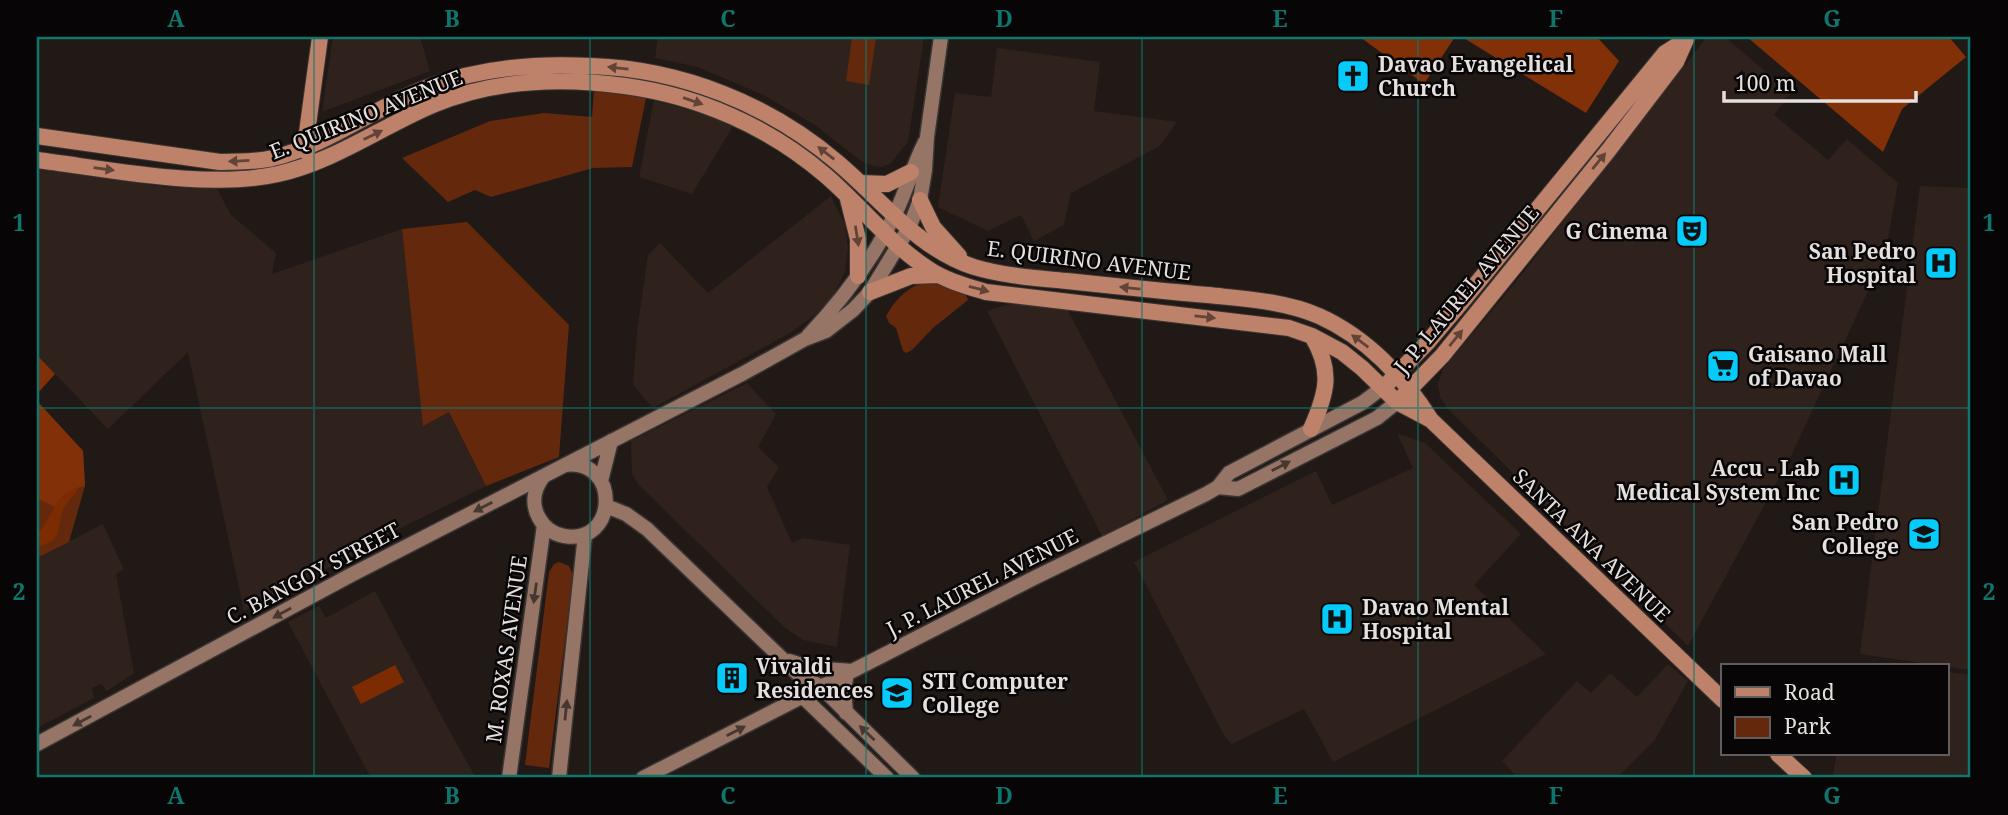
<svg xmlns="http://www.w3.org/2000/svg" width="2008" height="815" viewBox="0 0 2008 815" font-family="'Noto Serif',serif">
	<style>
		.built { fill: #2f221d }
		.green { fill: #64280d }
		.forest { fill: #813007 }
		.water { fill: #7d2c01 }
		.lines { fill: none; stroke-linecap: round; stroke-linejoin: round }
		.secondary-casing { stroke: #393533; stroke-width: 17 }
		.primary-casing { stroke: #393533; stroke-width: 18 }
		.secondary { stroke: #967466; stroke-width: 14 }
		.primary { stroke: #be8169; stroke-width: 16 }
		.oneway { fill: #624337 }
		.oneway2 { fill: #473731 }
		.grid { fill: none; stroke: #0f766e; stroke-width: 2; stroke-opacity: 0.55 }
		.labels { text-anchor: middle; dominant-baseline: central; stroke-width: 5; stroke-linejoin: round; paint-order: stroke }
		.poi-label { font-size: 21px; font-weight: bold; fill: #e5e0de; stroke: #070505; text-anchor: start }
		.street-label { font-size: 21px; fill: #e5e0de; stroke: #070505 }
		.neatline { fill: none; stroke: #0f766e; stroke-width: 2.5 }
		.grid-label { font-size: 23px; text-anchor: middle; font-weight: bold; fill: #0f766e }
	</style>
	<rect width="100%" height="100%" fill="#201916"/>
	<!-- built -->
	<path class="built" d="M 333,37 L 420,37 L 430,71 L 322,112 Z
		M 658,37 L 924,37 L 908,142 L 891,163 L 881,167 L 872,166 L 861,161 L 815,125 L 765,96 L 698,67 L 655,58 Z
		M 1707,37 L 1725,37 L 1791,93 L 1774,115 L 1828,160 L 1847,139 L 1898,183 L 1885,255 L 1791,456 L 1688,646 L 1447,408 L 1440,397 L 1438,384 L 1443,369 L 1515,283 Z
		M 997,48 L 1100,62 L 1094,111 L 1177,122 L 1160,146 L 1071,193 L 1064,225 L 1034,241 L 1021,215 L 988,231 L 938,207 L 955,93 L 991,97 Z
		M 654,100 L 714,117 L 733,126 L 692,194 L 639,177 Z
		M 37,169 L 166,187 L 217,189 L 231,215 L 276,253 L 272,274 L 402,229 L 424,425 L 449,412 L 486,486 L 358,549 L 359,552 L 244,611 L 188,352 L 108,429 L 37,355 Z
		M 1920,186 L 1971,188 L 1971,670 L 1860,654 Z
		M 831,196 L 845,225 L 848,248 L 845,272 L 833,296 L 816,314 L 790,333 L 653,408 L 633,385 L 637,331 L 648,255 L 660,243 L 708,293 Z
		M 1019,301 L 1066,307 L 1168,500 L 1102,536 L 987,311 Z
		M 747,383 L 776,414 L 758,447 L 779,467 L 767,487 L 792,543 L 803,538 L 850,545 L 837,647 L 803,640 L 785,628 L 638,484 L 632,474 L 631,441 Z
		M 1397,433 L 1425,443 L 1521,534 L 1474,585 L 1546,654 L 1333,762 L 1304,709 L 1232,744 L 1225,737 L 1134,562 L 1316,471 L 1332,505 L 1413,468 Z
		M 103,524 L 124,570 L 116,574 L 134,673 L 107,691 L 101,684 L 92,688 L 94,698 L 37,728 L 37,558 Z
		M 375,591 L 444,721 L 476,778 L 371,778 L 364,765 L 288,622 L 319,606 L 326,618 Z
		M 1668,664 L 1688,681 L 1655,740 L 1617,778 L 1518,778 L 1502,761 L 1577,681 L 1591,693 L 1610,673 L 1637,697 Z
		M 1947,672 L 1971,675 L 1971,778 L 1832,778 L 1837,754 L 1947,754 Z"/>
	<!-- green -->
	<path class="green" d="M 852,37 L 876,38 L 869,85 L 846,81 Z
		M 594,90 L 646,98 L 632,167 L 593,168 L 491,197 L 475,190 L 448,202 L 402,158 L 490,121 L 544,113 L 592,117 Z
		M 467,222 L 569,325 L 559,457 L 486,486 L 449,412 L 423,426 L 402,229 Z
		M 937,280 C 948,285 965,287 968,300 L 933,328 L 912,350 L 906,353 L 903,351 L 896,328 L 889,323 L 886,316 C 898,295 913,282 937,280 Z
		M 37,401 L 83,451 L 85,486 L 69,542 L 37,558 Z
		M 559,562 L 569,566 L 573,575 L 549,768 L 525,765 L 549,572 L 554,564 Z"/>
	<!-- forest -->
	<path class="forest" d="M 1360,37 L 1455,37 L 1424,84 Z
		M 1462,37 L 1597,37 L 1619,61 L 1586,113 Z
		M 1747,37 L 1949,37 L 1966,57 L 1902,109 L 1883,152 Z
		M 37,355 L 55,374 L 37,394 Z
		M 37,401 L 83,451 L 85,486 C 70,489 62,494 55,507 L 37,498 Z"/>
	<!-- water -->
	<path class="water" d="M 79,488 C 74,496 65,503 62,512 C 59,522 60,531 54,540 L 37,548 L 37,534 C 52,519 55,492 79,488 Z
		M 395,665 L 404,682 L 361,704 L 352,687 Z"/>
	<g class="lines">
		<defs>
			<path id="secondary" d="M 808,336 C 843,299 874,258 896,212 C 907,189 913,165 925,142
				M 543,477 C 534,489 531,504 539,518 C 544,527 553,534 564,536 C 618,546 621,458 565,465
				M 601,481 L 611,441
				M 1218,487 L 1238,489 L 1377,418 L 1397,402
				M 606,506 L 626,514 L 647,529 L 797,673 L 821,687 L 913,778
				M 789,661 L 811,668 L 852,671
				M 803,697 L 887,778
				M 846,713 L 844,689 L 847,674
				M 37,744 L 351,575 L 742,374 L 805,339 L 826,331 L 853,310 L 870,292 L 909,228 L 920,200 L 925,170 L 927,137 L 941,37
				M 509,778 L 544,525
				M 559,778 L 585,534
				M 643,778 L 1036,577 L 1206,494 L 1218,487 L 1229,473 L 1362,403 L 1382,388"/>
			<path id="primary" d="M 37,136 L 220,162 C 237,162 256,162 273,158 C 327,145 374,108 426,88 C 478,68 536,63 591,66 C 681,69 769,104 837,162 C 881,199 918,249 974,267 C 1004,276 1036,278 1067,281 C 1114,286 1161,291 1208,295 C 1245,299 1284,301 1319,316 C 1366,337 1404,377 1431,420 L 1723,700
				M 307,152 L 305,147 L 320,37
				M 37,160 C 108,169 209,190 278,174 C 333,162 381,127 433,105 C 493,80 561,77 625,86 C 699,96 769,127 825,175 C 860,205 889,243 927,268 C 944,280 966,286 986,292 L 1289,328 L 1312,336 L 1342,352 L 1362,368 L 1397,402 L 1431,420
				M 860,183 L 887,184 L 911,172
				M 848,199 L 858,239 L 858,276
				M 920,200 L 933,227 L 959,256
				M 870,292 L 911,276 L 938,275
				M 1389,382 L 1427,343 L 1460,304 L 1665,53 L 1684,41
				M 1403,396 L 1442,356 L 1608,151 L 1676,62 L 1687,37
				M 1311,429 C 1327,393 1333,371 1312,336
				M 1778,754 L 1804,778"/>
		</defs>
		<!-- secondary casing -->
		<use href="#secondary" class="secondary-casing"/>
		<!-- primary casing -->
		<use href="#primary" class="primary-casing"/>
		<!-- secondary -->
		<use href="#secondary" class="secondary"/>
		<!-- primary -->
		<use href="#primary" class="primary"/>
	</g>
	<!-- one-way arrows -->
	<defs><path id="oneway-solid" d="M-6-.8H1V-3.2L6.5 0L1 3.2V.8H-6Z" transform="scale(1.75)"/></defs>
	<g class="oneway">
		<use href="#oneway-solid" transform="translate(618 68) rotate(-174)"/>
		<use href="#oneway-solid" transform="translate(693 101) rotate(19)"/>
		<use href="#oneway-solid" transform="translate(373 135) rotate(-26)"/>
		<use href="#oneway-solid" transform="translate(826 153) rotate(-142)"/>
		<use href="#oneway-solid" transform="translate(239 161) rotate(177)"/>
		<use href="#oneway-solid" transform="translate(1599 161) rotate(-51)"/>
		<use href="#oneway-solid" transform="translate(104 169) rotate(8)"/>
		<use href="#oneway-solid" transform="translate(857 236) rotate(81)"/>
		<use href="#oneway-solid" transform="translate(1130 288) rotate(-174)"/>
		<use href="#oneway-solid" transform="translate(979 289) rotate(15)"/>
		<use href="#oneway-solid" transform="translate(1205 317) rotate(6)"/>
		<use href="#oneway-solid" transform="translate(1456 338) rotate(-51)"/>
		<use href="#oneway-solid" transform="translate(1360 341) rotate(-143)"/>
	</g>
	<g class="oneway2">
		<use href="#oneway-solid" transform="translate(1281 466) rotate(-27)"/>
		<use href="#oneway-solid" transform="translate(483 507) rotate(153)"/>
		<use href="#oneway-solid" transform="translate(535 593) rotate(98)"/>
		<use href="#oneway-solid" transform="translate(282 613) rotate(151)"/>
		<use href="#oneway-solid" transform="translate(566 710) rotate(-84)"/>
		<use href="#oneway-solid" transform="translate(82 721) rotate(152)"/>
		<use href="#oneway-solid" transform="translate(736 731) rotate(-27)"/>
		<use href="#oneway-solid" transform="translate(867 733) rotate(-136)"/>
	</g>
	<!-- grid -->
	<path class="grid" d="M 314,37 L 314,778M 590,37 L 590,778M 866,37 L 866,778M 1142,37 L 1142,778M 1418,37 L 1418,778M 1694,37 L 1694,778M 37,408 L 1971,408"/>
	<!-- icons -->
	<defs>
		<symbol id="church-square" viewBox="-11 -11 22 22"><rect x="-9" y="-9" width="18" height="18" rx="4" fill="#04cbf9" stroke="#070505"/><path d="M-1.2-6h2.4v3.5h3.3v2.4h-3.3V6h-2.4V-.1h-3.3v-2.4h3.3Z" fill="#111"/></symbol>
		<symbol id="theatre-square" viewBox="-11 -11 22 22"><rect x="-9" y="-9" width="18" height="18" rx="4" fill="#04cbf9" stroke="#070505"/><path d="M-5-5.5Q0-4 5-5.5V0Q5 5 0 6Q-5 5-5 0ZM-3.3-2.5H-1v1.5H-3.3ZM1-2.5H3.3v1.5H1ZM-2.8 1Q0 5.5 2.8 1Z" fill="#111"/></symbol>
		<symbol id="hospital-square" viewBox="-11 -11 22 22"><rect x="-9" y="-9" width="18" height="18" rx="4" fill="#04cbf9" stroke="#070505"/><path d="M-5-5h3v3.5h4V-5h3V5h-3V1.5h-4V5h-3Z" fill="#111"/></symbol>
		<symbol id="supermarket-square" viewBox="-11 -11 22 22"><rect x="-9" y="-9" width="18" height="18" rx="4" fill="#04cbf9" stroke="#070505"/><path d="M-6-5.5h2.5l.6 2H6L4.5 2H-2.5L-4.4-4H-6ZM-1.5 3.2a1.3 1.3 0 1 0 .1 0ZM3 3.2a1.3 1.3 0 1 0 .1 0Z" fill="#111"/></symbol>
		<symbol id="university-square" viewBox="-11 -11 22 22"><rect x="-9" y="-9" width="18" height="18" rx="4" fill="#04cbf9" stroke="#070505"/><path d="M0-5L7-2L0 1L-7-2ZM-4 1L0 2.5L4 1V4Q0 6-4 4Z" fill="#111"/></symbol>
		<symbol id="building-square" viewBox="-11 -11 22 22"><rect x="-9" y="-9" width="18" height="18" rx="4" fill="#04cbf9" stroke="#070505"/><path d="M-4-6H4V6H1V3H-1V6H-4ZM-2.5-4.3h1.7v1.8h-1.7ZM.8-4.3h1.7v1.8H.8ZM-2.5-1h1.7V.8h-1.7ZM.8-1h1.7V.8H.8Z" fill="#111"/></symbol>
	</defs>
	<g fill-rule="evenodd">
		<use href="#church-square" x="1334" y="57" width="38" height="38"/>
		<use href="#theatre-square" x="1673" y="212" width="38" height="38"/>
		<use href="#hospital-square" x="1922" y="244" width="38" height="38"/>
		<use href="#supermarket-square" x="1704" y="347" width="38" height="38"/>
		<use href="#hospital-square" x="1825" y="461" width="38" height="38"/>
		<use href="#university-square" x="1905" y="515" width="38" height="38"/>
		<use href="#hospital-square" x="1318" y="600" width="38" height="38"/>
		<use href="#building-square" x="713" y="659" width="38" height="38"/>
		<use href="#university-square" x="878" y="674" width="38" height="38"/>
	</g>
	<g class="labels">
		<!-- poi labels -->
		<g class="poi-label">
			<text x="1378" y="64">Davao Evangelical<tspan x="1378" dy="24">Church</tspan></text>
			<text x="1668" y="231" text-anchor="end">G Cinema</text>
			<text x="1916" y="251" text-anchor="end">San Pedro<tspan x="1916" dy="24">Hospital</tspan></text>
			<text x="1748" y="354">Gaisano Mall<tspan x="1748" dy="24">of Davao</tspan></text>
			<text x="1820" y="468" text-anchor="end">Accu - Lab<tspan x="1820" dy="24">Medical System Inc</tspan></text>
			<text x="1899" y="522" text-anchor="end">San Pedro<tspan x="1899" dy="24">College</tspan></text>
			<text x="1362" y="607">Davao Mental<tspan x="1362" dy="24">Hospital</tspan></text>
			<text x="756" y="666">Vivaldi<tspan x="756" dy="24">Residences</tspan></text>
			<text x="922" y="681">STI Computer<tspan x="922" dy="24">College</tspan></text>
		</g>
		<!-- street labels -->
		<g class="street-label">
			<text transform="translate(366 114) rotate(-22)">E. QUIRINO AVENUE</text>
			<text transform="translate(1089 260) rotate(7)">E. QUIRINO AVENUE</text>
			<text transform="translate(1466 289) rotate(-50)">J. P. LAUREL AVENUE</text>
			<text transform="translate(1592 545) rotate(44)">SANTA ANA AVENUE</text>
			<text transform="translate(313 573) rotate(-28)">C. BANGOY STREET</text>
			<text transform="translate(982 582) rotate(-27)">J. P. LAUREL AVENUE</text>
			<text transform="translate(506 649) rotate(-82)">M. ROXAS AVENUE</text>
		</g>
	</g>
	<!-- border -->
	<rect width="2008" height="815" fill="none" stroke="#070505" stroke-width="77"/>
	<!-- legend -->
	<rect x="1721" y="664" width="228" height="91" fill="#070505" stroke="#605d5c" stroke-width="2"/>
	<rect x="1735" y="687" width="35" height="10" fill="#be8169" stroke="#605d5c" stroke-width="2"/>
	<text x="1784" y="700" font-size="21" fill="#e5e0de">Road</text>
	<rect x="1735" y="717" width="35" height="21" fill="#64280d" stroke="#605d5c" stroke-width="2"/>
	<text x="1784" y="734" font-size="21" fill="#e5e0de">Park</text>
	<!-- scale -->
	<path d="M1724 91v10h192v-10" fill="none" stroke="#e5e0de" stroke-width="3.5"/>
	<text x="1735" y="91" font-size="21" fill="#e5e0de" stroke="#070505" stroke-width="5" paint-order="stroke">100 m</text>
	<rect x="38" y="38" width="1931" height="738" class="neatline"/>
	<g class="grid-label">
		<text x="176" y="27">A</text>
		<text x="452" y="27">B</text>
		<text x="728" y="27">C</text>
		<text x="1004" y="27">D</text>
		<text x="1280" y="27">E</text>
		<text x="1556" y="27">F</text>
		<text x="1832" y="27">G</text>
		<text x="19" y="231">1</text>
		<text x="1989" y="231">1</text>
		<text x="19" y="600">2</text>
		<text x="1989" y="600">2</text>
		<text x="176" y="804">A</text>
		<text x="452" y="804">B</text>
		<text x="728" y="804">C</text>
		<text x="1004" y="804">D</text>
		<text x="1280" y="804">E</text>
		<text x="1556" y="804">F</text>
		<text x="1832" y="804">G</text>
	</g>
</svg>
